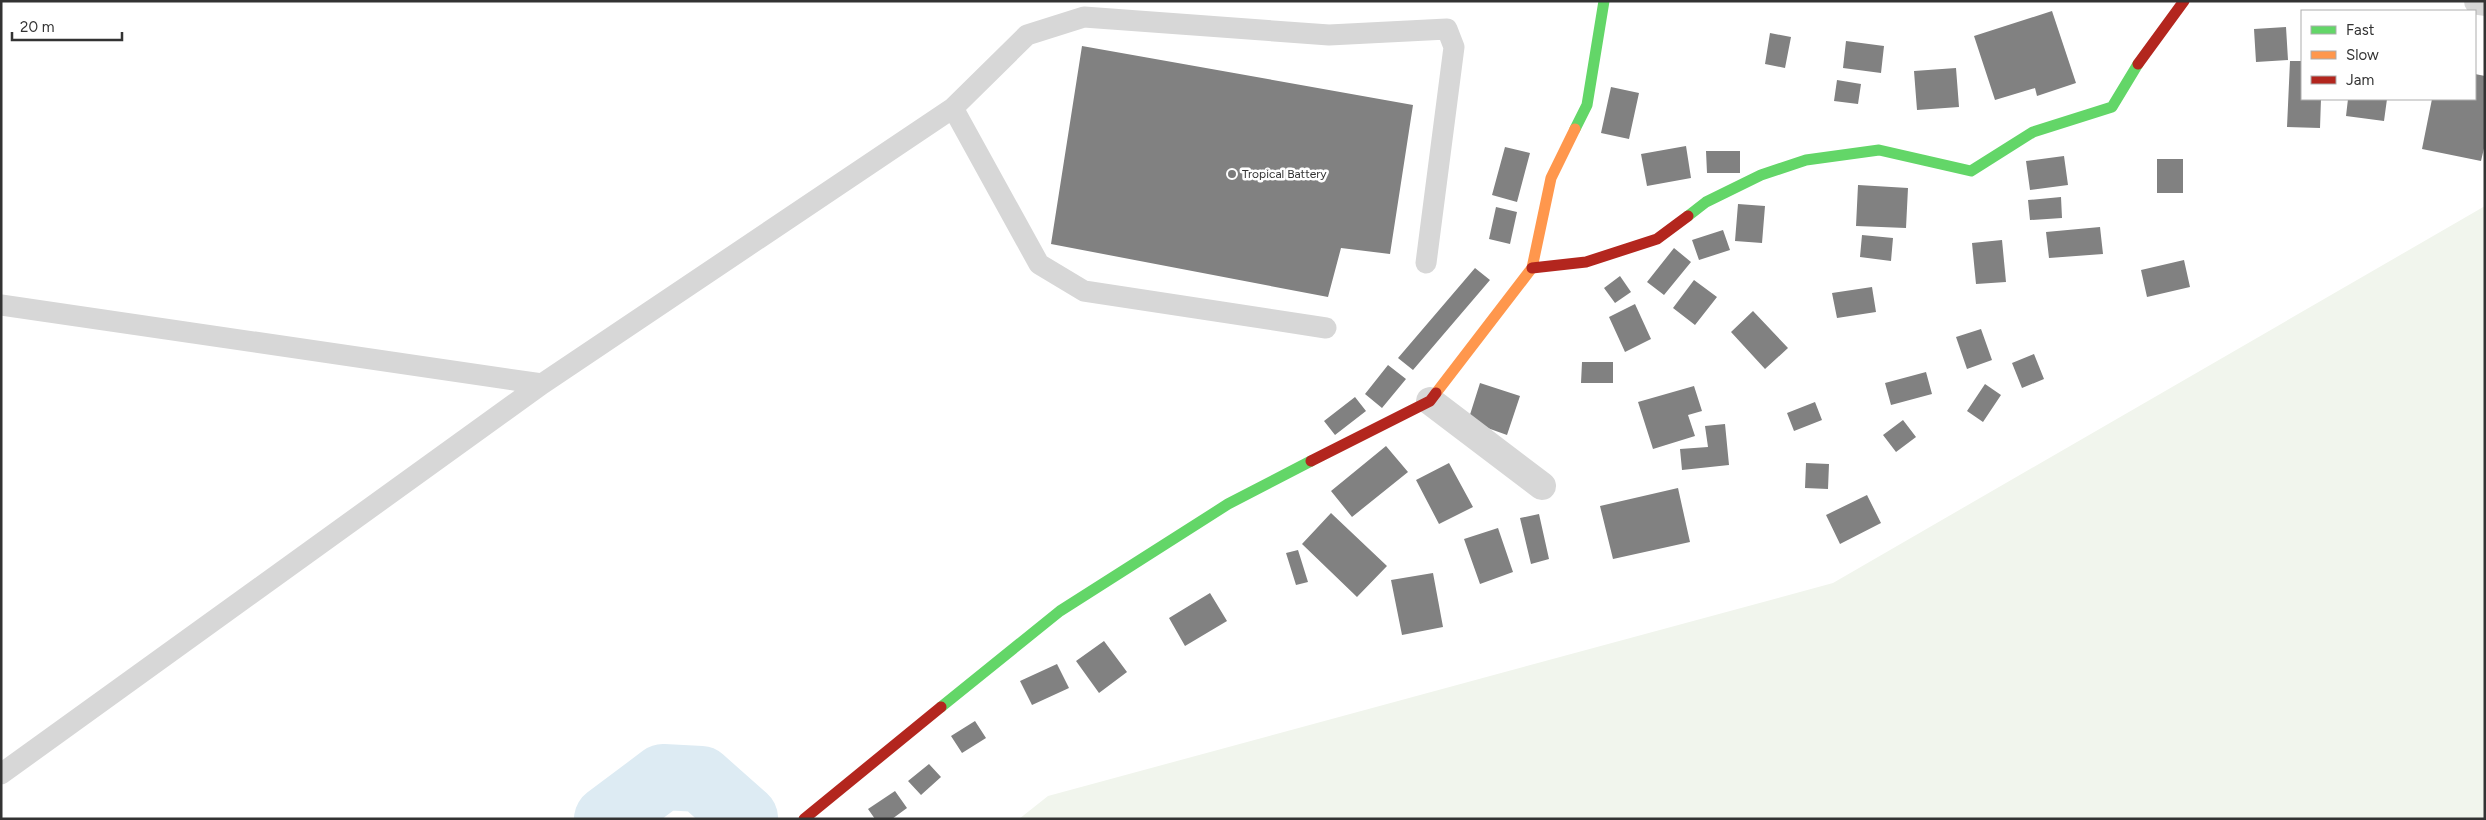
<svg xmlns="http://www.w3.org/2000/svg" width="2486" height="820" viewBox="0 0 2486 820" font-family="Figtree,sans-serif">
	<style>
		.green { fill: #f1f5ed }
		.lines { fill: none; stroke-linecap: round; stroke-linejoin: round }
		.river { stroke: #ddebf3; stroke-width: 66 }
		.building { fill: #818181 }
		.lane { stroke: #d7d7d7; stroke-width: 21 }
		.street { stroke: #d7d7d7; stroke-width: 28 }
		.fast { stroke: #63d668; stroke-width: 11 }
		.slow { stroke: #ff974d; stroke-width: 11 }
		.jam { stroke: #b3261e; stroke-width: 11 }
		.poi-dot { fill: #7a7a7a; stroke: #fff; stroke-width: 2 }
		.labels { text-anchor: middle; dominant-baseline: central; stroke-width: 5; stroke-linejoin: round; paint-order: stroke }
		.poi-label { font-size: 12px; fill: #333; stroke: #fff; text-anchor: start }
	</style>
	<rect width="100%" height="100%" fill="#fff"/>
	<!-- green -->
	<path class="green" d="M 2485,206 L 2485,819 L 1019,819 L 1048,796 L 1833,583 Z"/>
	<g class="lines">
		<!-- river -->
		<path class="river" d="M 607,819 L 663,777 L 701,779 L 745,818"/>
	</g>
	<!-- building -->
	<path class="building" d="M 2052,11 L 2076,83 L 2037,96 L 2035,88 L 1995,100 L 1974,36 Z
		M 2286,27 L 2288,60 L 2256,62 L 2254,29 Z
		M 1770,33 L 1791,37 L 1785,68 L 1765,64 Z
		M 1846,41 L 1884,46 L 1881,73 L 1843,68 Z
		M 1082,46 L 1413,105 L 1390,254 L 1341,248 L 1328,297 L 1051,244 Z
		M 2290,61 L 2302,61 L 2302,99 L 2321,99 L 2320,128 L 2287,127 Z
		M 1956,68 L 1959,107 L 1917,110 L 1914,71 Z
		M 2475,74 L 2485,76 L 2485,144 L 2481,161 L 2422,149 L 2432,99 L 2475,99 Z
		M 1837,80 L 1861,84 L 1858,104 L 1834,101 Z
		M 1611,87 L 1639,93 L 1629,139 L 1601,133 Z
		M 2348,99 L 2387,99 L 2384,121 L 2346,116 Z
		M 1686,146 L 1691,178 L 1647,186 L 1641,154 Z
		M 1505,147 L 1530,153 L 1517,202 L 1492,195 Z
		M 1706,151 L 1740,151 L 1740,173 L 1707,173 Z
		M 2064,156 L 2068,185 L 2030,190 L 2026,161 Z
		M 2157,159 L 2183,159 L 2183,193 L 2157,193 Z
		M 1858,185 L 1908,188 L 1906,228 L 1856,226 Z
		M 2061,197 L 2062,218 L 2030,220 L 2028,200 Z
		M 1738,204 L 1765,206 L 1762,243 L 1735,241 Z
		M 1496,207 L 1517,212 L 1510,244 L 1489,239 Z
		M 2100,227 L 2103,254 L 2049,258 L 2046,232 Z
		M 1723,230 L 1730,250 L 1699,260 L 1692,240 Z
		M 1862,235 L 1893,238 L 1891,261 L 1860,257 Z
		M 2002,240 L 2006,282 L 1976,284 L 1972,243 Z
		M 1674,248 L 1691,262 L 1664,295 L 1647,282 Z
		M 2184,260 L 2190,287 L 2147,297 L 2141,270 Z
		M 1475,268 L 1490,280 L 1413,370 L 1398,358 Z
		M 1620,276 L 1631,292 L 1615,303 L 1604,288 Z
		M 1694,280 L 1717,297 L 1695,325 L 1673,308 Z
		M 1872,287 L 1876,312 L 1837,318 L 1832,293 Z
		M 1635,304 L 1651,339 L 1625,352 L 1609,317 Z
		M 1753,311 L 1788,348 L 1765,369 L 1731,332 Z
		M 1981,329 L 1992,360 L 1967,369 L 1956,337 Z
		M 2034,354 L 2044,379 L 2022,388 L 2012,363 Z
		M 1582,362 L 1613,362 L 1613,383 L 1581,383 Z
		M 1388,365 L 1406,379 L 1382,408 L 1365,394 Z
		M 1926,372 L 1932,394 L 1891,405 L 1885,383 Z
		M 1480,383 L 1520,396 L 1507,435 L 1468,421 Z
		M 1985,384 L 2001,395 L 1983,422 L 1967,411 Z
		M 1694,386 L 1702,411 L 1688,415 L 1695,436 L 1653,449 L 1638,402 Z
		M 1355,397 L 1366,411 L 1335,435 L 1324,421 Z
		M 1815,402 L 1822,420 L 1794,431 L 1787,413 Z
		M 1903,420 L 1916,437 L 1896,452 L 1883,435 Z
		M 1725,424 L 1729,465 L 1682,470 L 1680,449 L 1708,447 L 1705,426 Z
		M 1386,446 L 1408,472 L 1352,517 L 1331,491 Z
		M 1449,463 L 1473,507 L 1439,524 L 1416,480 Z
		M 1806,463 L 1829,464 L 1828,489 L 1805,488 Z
		M 1678,488 L 1690,542 L 1613,559 L 1600,506 Z
		M 1867,495 L 1881,523 L 1840,544 L 1826,515 Z
		M 1331,513 L 1387,566 L 1357,597 L 1302,544 Z
		M 1539,514 L 1549,559 L 1531,564 L 1520,518 Z
		M 1498,528 L 1513,572 L 1480,584 L 1464,539 Z
		M 1298,550 L 1308,582 L 1296,585 L 1286,553 Z
		M 1433,573 L 1443,627 L 1402,635 L 1391,580 Z
		M 1210,593 L 1227,621 L 1185,646 L 1169,618 Z
		M 1104,641 L 1127,672 L 1099,693 L 1076,661 Z
		M 1057,664 L 1069,688 L 1032,705 L 1020,681 Z
		M 975,721 L 986,738 L 962,753 L 951,736 Z
		M 929,764 L 941,777 L 921,795 L 908,781 Z
		M 895,791 L 907,808 L 892,819 L 875,819 L 868,809 Z"/>
	<g class="lines">
		<!-- lane -->
		<path class="lane" d="M 953,108 L 1039,264 L 1084,291 L 1326,328
			M 1,305 L 542,384
			M 1,774 L 542,384 L 953,108 L 1027,35 L 1084,17 L 1329,35 L 1447,29 L 1454,47 L 1426,263"/>
		<!-- street -->
		<path class="street" d="M 2478,1 L 2485,2
			M 1430,401 L 1542,486"/>
		<!-- fast -->
		<path class="fast" d="M 1575,129 L 1587,105 L 1604,1
			M 1688,216 L 1706,202 L 1761,175 L 1806,160 L 1879,150 L 1971,171 L 2033,132 L 2112,107 L 2138,64
			M 941,707 L 1060,611 L 1228,504 L 1311,461"/>
		<!-- slow -->
		<path class="slow" d="M 1436,393 L 1532,268 L 1551,178 L 1575,129"/>
		<!-- jam -->
		<path class="jam" d="M 2138,64 L 2184,1
			M 1532,268 L 1586,262 L 1657,239 L 1688,216
			M 1311,461 L 1430,401 L 1436,393
			M 804,819 L 941,707"/>
	</g>
	<!-- markers -->
	<circle class="poi-dot" cx="1232" cy="174" r="5"/>
	<g class="labels">
		<!-- poi labels -->
		<g class="poi-label">
			<text x="1242" y="174">Tropical Battery</text>
		</g>
	</g>
	<!-- border -->
	<rect width="2486" height="820" fill="none" stroke="#333333" stroke-width="5"/>
	<!-- legend -->
	<rect x="2301" y="10" width="175" height="90" fill="#ffffff" stroke="#adadad"/>
	<rect x="2311" y="26" width="25" height="8" fill="#63d668" stroke="#adadad"/>
	<text x="2346" y="35" font-size="15" fill="#333333">Fast</text>
	<rect x="2311" y="51" width="25" height="8" fill="#ff974d" stroke="#adadad"/>
	<text x="2346" y="60" font-size="15" fill="#333333">Slow</text>
	<rect x="2311" y="76" width="25" height="8" fill="#b3261e" stroke="#adadad"/>
	<text x="2346" y="85" font-size="15" fill="#333333">Jam</text>
	<!-- scale -->
	<path d="M12 32v8h110v-8" fill="none" stroke="#333333" stroke-width="2.5"/>
	<text x="20" y="32" font-size="15" fill="#333333" stroke="#ffffff" stroke-width="4" paint-order="stroke">20 m</text>
</svg>
